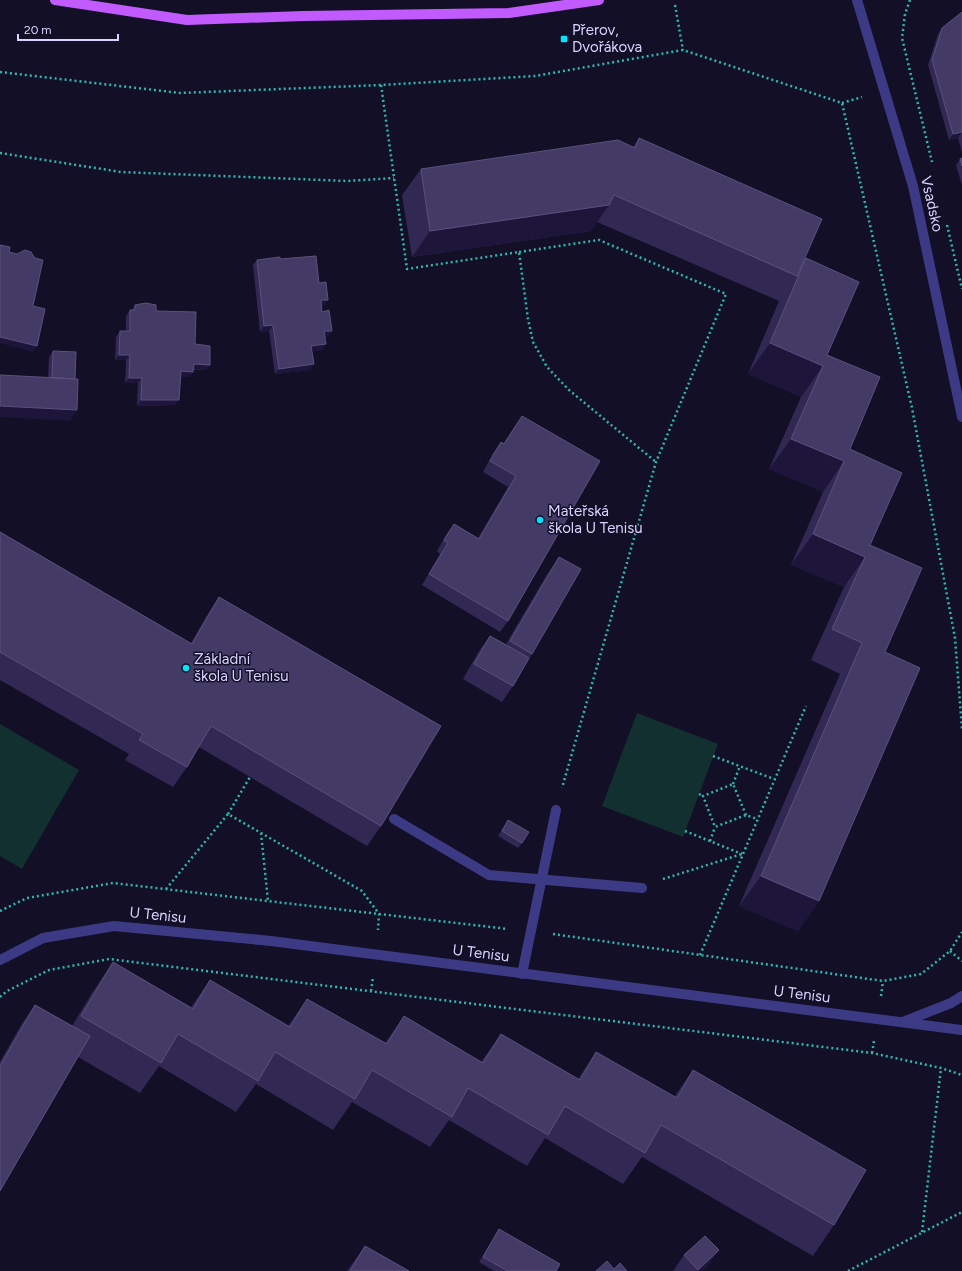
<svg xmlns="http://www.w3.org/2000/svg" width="962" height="1271" viewBox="0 0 962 1271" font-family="Figtree,sans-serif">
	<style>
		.green { fill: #12302f }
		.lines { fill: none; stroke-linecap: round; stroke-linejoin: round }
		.path { stroke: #2fb8b0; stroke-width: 2.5; stroke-dasharray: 2 3; stroke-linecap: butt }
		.minor { stroke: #3d3a85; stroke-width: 10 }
		.major { stroke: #c25bff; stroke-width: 10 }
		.wall { fill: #312854 }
		.shaded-wall { fill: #1d163a }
		.building { fill: #433a66; stroke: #5a527e }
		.poi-dot { fill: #00e5ff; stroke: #130f26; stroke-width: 1.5 }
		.labels { text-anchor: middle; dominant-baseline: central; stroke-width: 3; stroke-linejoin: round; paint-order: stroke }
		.poi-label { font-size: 15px; fill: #d9d4ff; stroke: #130f26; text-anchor: start }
		.street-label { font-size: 15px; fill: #d9d4ff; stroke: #130f26 }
	</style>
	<rect width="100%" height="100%" fill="#130f26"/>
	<!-- green -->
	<path class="green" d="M 637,713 L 718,744 L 683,837 L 602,806 Z
		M 0,724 L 79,770 L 22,869 L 0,856 Z"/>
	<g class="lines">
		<!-- path -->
		<path class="path" d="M 910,0 L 905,14 L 902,38 L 932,162
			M 675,5 L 683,50
			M 0,72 L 180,93 L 381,85 L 535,76 L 683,50 L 842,103 L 912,408 L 955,638 L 962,729
			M 381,85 L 407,269 L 519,252 L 528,319 L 533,342 L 547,367 L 569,390 L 656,462
			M 842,103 L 862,97
			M 0,153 L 121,172 L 347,181 L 394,178
			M 947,225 L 962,289
			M 519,252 L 599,240 L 726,294 L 656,462 L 562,788
			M 713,756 L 774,779
			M 733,784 L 740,766
			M 699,794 L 703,796
			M 228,814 L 250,777
			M 746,815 L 733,784 L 703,796 L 715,827 L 746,815 L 757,819
			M 685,831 L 742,854
			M 261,833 L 268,901
			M 710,841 L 715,827
			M 663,879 L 742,854
			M 166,889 L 228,814 L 362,891 L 379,914 L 378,930
			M 0,911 L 27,898 L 113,883 L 508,929
			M 553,934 L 883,981 L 921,974 L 950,951 L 962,932
			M 950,951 L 962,961
			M 700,955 L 806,706
			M 371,991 L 373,977
			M 881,996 L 883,981
			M 0,997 L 7,991 L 49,970 L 109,959 L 872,1053 L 941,1068 L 962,1075
			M 872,1053 L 874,1041
			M 922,1232 L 941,1068
			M 848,1271 L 962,1212"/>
		<!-- minor -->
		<path class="minor" d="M 857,0 L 913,186 L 962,417
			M 394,819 L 489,875 L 642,888
			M 0,960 L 43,938 L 114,926 L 271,941 L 962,1030
			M 522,974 L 556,810
			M 903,1022 L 951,1003 L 962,996"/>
		<!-- major -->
		<path class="major" d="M 55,0 L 187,20 L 303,16 L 509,13 L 599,0"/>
	</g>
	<!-- wall -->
	<path class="wall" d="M 962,12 L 962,152 L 958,138 L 949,140 L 928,65 L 938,34 L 942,28 Z
		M 639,138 L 803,262 L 806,258 L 827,355 L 850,449 L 870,545 L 885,652 L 819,901 L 798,931 L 739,906 L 840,674 L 811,660 L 844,587 L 791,565 L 823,492 L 769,469 L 801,397 L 748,374 L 779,301 L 597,222 L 591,231 L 412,257 L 402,195 L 421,169 L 633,147 Z
		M 962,158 L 962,185 L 956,165 L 960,159 Z
		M 280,259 L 319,283 L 328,300 L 324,305 L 321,305 L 322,312 L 332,331 L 328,336 L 325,337 L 326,344 L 322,350 L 312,351 L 310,370 L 275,374 L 269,331 L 260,332 L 253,265 L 257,260 Z
		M 135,305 L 156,311 L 195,344 L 210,365 L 206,370 L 193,370 L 193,372 L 189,377 L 180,377 L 175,405 L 137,406 L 138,383 L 125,383 L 126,360 L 115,360 L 116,337 L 120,331 L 126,331 L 126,316 L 130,310 L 132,310 Z
		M 53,351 L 70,421 L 48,378 L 49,357 Z
		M 522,416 L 508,621 L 500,632 L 422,585 L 440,554 L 437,551 L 446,535 L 454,524 L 478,538 L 508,487 L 483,472 L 493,453 L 501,442 L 503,444 Z
		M 0,532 L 191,643 L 206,617 L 219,597 L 381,826 L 367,846 L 199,747 L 187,767 L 173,787 L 125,760 L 129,754 L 0,680 Z
		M 559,557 L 532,654 L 513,686 L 502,702 L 463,679 L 479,651 L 490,636 L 506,644 L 546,576 Z
		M 508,820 L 522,843 L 518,848 L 498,836 Z
		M 113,962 L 191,1007 L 210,980 L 288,1026 L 307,999 L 385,1043 L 404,1016 L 481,1062 L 501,1034 L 578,1079 L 596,1052 L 674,1097 L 693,1070 L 834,1225 L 813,1256 L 642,1157 L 623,1184 L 545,1138 L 527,1166 L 449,1120 L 430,1147 L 352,1102 L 333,1130 L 256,1084 L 236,1112 L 159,1066 L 140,1093 L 78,1057 L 0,1191 L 0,1062 L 21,1025 L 35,1005 L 72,1026 L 92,993 Z
		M 499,1229 L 556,1271 L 494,1271 L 479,1262 Z
		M 365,1246 L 409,1271 L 347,1271 Z
		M 684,1255 L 708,1266 L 702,1271 L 673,1271 Z"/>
	<!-- shaded-wall -->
	<path class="shaded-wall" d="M 962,132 L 958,138 L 949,140 L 953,134 Z
		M 609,205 L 591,231 L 412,257 L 430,231 Z
		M 321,300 L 328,300 L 324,305 L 317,306 Z
		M 273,325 L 269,331 L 260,332 L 264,326 Z
		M 324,331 L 332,331 L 328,336 L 320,337 Z
		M 0,337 L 37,346 L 33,352 L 0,343 Z
		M 770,343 L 823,366 L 801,397 L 748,374 Z
		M 326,344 L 322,350 L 308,352 L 311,346 Z
		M 119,355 L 130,355 L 126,360 L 115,360 Z
		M 194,364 L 210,365 L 206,370 L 190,369 Z
		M 314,364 L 310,370 L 275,374 L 279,369 Z
		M 181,371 L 193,372 L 189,377 L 177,377 Z
		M 129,378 L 142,378 L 138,383 L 125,383 Z
		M 141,400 L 179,400 L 175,405 L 137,406 Z
		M 0,406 L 77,410 L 70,421 L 0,417 Z
		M 791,439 L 844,461 L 823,492 L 769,469 Z
		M 813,534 L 865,557 L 844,587 L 791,565 Z
		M 761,876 L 819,901 L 798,931 L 739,906 Z
		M 719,1250 L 708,1266 L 702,1271 L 697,1271 Z"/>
	<!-- building -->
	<path class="building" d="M 962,12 L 962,132 L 953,134 L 932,60 L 942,28 Z
		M 639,138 L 822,219 L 797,276 L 614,195 L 609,205 L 430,231 L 421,169 L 618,140 L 635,148 Z
		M 962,158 L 962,166 L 960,159 Z
		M 0,245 L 10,247 L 9,252 L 17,254 L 25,250 L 31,252 L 35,258 L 43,260 L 33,306 L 45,309 L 37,346 L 0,337 Z
		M 316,256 L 319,283 L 326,282 L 328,300 L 321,300 L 322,312 L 329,310 L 332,331 L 324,331 L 326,344 L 311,346 L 314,364 L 279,369 L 273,325 L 264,326 L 257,260 L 280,257 L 280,259 Z
		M 806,258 L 859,282 L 827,355 L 880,377 L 850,449 L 902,473 L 870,545 L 922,568 L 885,652 L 920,668 L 819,901 L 761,876 L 862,643 L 832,629 L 865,557 L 813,534 L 844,461 L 791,439 L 823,366 L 770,343 Z
		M 146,303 L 156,305 L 156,311 L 196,312 L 195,344 L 210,346 L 210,365 L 194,364 L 193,372 L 181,371 L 179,400 L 141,400 L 142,378 L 129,378 L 130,355 L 119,355 L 120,331 L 130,331 L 130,310 L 135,310 L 135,305 Z
		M 53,351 L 76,352 L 75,379 L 52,378 Z
		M 0,375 L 78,379 L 77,410 L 0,406 Z
		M 522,416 L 600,461 L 508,621 L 429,574 L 448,543 L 444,540 L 454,524 L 479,539 L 516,476 L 490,461 L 501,442 L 504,444 Z
		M 0,532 L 192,644 L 219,597 L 441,726 L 381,826 L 211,726 L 187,767 L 139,740 L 143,734 L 0,652 Z
		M 559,557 L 581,569 L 532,654 L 510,641 Z
		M 490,636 L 529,658 L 513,686 L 474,664 Z
		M 508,820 L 529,832 L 522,843 L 502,831 Z
		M 113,962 L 193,1009 L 210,980 L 290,1027 L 307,999 L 387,1044 L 404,1016 L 483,1063 L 501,1034 L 580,1080 L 596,1052 L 677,1098 L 693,1070 L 866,1170 L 834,1225 L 661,1125 L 645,1153 L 565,1106 L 548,1135 L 468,1088 L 452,1117 L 372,1070 L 355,1099 L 275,1052 L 258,1081 L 178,1034 L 161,1063 L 81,1016 Z
		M 35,1005 L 90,1036 L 0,1191 L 0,1066 Z
		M 499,1229 L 560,1264 L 556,1271 L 508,1271 L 483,1257 Z
		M 705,1236 L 719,1250 L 698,1270 L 684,1255 Z
		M 365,1246 L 409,1271 L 350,1271 Z
		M 607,1261 L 614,1269 L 620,1263 L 627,1271 L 596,1271 Z"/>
	<!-- markers -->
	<g class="poi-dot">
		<rect x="560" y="35" width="8" height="8" rx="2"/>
		<circle cx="540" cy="520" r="4"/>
		<circle cx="186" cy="668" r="4"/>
	</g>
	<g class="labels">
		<!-- poi labels -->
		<g class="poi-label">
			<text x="572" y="30">Přerov,<tspan x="572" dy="17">Dvořákova</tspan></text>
			<text x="548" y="511">Mateřská<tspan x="548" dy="17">škola U Tenisu</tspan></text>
			<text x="194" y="659">Základní<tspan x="194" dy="17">škola U Tenisu</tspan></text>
		</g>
		<!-- street labels -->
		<g class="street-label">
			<text transform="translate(932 204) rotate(77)">Vsadsko</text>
			<text transform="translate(158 915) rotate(6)">U Tenisu</text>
			<text transform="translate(481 953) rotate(7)">U Tenisu</text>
			<text transform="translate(802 994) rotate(7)">U Tenisu</text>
		</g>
	</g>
	<!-- scale -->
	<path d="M18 34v6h100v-6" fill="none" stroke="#d9d4ff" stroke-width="2"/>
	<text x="24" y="34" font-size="12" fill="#d9d4ff" stroke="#130f26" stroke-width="3" paint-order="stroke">20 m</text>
</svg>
